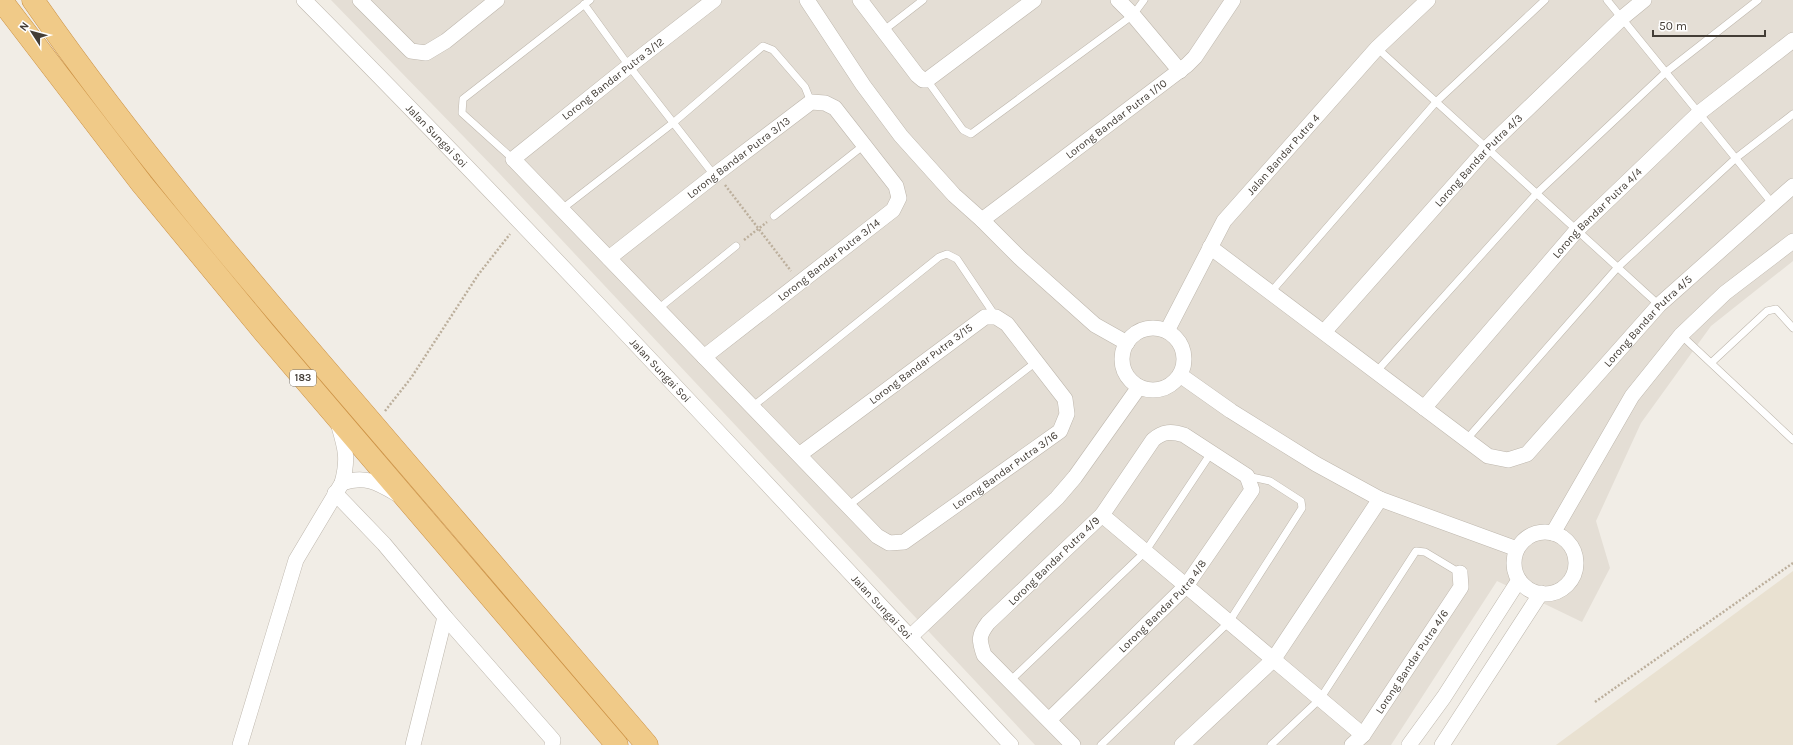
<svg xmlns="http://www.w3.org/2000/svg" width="1793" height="745" viewBox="0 0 1793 745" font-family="Karla,sans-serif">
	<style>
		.residential { fill: #e4ded5 }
		.education { fill: #e9e1d1 }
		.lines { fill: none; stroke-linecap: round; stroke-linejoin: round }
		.service-casing { stroke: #beb7ad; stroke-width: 8 }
		.minor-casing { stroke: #beb7ad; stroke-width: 16 }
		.trunk-casing { stroke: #cc9245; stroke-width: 23 }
		.path { stroke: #bcaf9c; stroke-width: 2.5; stroke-dasharray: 2 2; stroke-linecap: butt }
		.service { stroke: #fff; stroke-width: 7 }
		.minor { stroke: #fff; stroke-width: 15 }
		.trunk { stroke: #f0ca88; stroke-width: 22 }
		.labels { text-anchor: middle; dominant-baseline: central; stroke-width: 3; stroke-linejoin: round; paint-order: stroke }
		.shield { fill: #fff; stroke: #7b7772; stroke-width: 1 }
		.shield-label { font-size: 10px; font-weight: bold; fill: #433d36 }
		.street-label { font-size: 11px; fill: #433d36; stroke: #fff }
	</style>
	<rect width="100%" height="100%" fill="#f1ede6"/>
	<!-- residential -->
	<path class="residential" d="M 331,0 L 1793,0 L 1793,261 L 1711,326 L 1641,423 L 1596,521 L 1610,568 L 1582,622 L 1497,581 L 1391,745 L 1035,745 L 499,173 Z"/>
	<!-- education -->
	<path class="education" d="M 1793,571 L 1793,745 L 1556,745 Z"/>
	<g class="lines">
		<defs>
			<path id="service" d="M 1607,0 L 1772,203
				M 584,4 L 629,66 L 714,175
				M 883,31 L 923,0
				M 1377,48 L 1659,305
				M 927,80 L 963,130 L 971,134 L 1133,15 L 1144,0
				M 513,159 L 462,113 L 463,99 L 590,0
				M 562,209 L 673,123 L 763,46 L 773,50 L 805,87 L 811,102
				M 774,216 L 864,145
				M 1271,292 L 1436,102 L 1545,0
				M 658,309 L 736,246
				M 1681,335 L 1793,440
				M 1711,363 L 1767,311 L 1776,309 L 1793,328
				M 1376,372 L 1537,193 L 1666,72 L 1758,0
				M 752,407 L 939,257 L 947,254 L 957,259 L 996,317
				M 1466,440 L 1618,267 L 1736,158 L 1793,114
				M 848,506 L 1036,362
				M 1010,681 L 1145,552 L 1211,453
				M 1101,745 L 1229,622 L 1302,508 L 1301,501 L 1270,481 L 1247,476
				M 1271,745 L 1320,699 L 1416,551 L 1425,552 L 1460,573"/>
			<g id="minor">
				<path id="s1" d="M 304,0 C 545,243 777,495 1011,745"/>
				<path d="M 360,0 L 411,51 L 426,53 L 446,41 L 497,0"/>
				<path id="s2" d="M 714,0 L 629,66 L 513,159 L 877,536 L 889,543 L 904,542 L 1060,431 L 1067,414 L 1065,399 L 1007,324 L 996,317 L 985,317 L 799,455"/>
				<path d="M 807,0 L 863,85 L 901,136 L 954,195 L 982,220 L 1020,258 L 1095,325 L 1127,343"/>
				<path d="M 860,0 L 917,75 L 923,80 L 927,80 L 1034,0"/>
				<path d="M 1118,0 L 1133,15 L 1180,71"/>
				<path id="s3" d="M 982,220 L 1187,65 L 1195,57 L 1233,0"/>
				<path id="s4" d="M 1210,247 L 1488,456 L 1508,460 L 1527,454 L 1659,305 L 1793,186"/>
				<path id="s5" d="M 609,258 L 716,174 L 811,102 L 825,103 L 835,108 L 896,186 L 899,198 L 893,210 L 704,357"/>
				<circle cx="1153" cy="359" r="31"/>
				<path id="s6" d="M 1167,331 L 1224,221 L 1377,48 L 1428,0"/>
				<path id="s7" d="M 1324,332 L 1487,148 L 1622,18 L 1644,0"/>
				<path d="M 1180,375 L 1231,411 L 1316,464 L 1380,499 L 1517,549"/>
				<path id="s8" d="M 1424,408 L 1577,230 L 1699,113 L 1793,40"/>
				<path d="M 342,483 C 364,475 377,482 397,494"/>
				<path d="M 335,493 L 384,544 L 445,617 L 413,745"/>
				<path d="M 1102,515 L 1363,735"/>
				<circle cx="1545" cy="563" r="31"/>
				<path d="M 1553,533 L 1632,396 L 1681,335 L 1725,293 L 1793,241"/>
				<path d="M 445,617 L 553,740 L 552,745"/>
				<path d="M 910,637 L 1057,498 L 1075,477 L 1139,387"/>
				<path id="s9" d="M 1049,720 L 1186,586 L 1252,490 L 1247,476 L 1184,435 C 1172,431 1163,431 1153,440 L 1102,515 L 988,623 C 978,636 979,640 984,655 L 1073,745"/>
				<path d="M 240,745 L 296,560 L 342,483 C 349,458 345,447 338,423"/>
				<path d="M 1182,745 L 1273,660 L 1380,499"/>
				<path id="s10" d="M 1352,745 L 1363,735 L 1461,587 L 1460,573"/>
				<path d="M 1409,745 L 1444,697 L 1519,580"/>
				<path d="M 1442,745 L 1541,593"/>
			</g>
			<path id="trunk" d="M 1,0 L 142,184 L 264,332 L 617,745
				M 33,0 C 131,141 242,272 354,402 C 452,516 550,631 647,745"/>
		</defs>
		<!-- service casing -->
		<use href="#service" class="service-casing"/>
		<!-- minor casing -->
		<use href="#minor" class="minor-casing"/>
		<!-- trunk casing -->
		<use href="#trunk" class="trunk-casing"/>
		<!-- path -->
		<path class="path" d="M 725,185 L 791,271
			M 744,240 L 767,222
			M 385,411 L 411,378 L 478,275 L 510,234
			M 1595,702 L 1793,563"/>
		<!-- service -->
		<use href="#service" class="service"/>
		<!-- minor -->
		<use href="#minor" class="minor"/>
		<!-- trunk -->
		<use href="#trunk" class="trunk"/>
	</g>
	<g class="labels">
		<!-- shield labels -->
		<rect class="shield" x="290" y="370" width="26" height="16" rx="3"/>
		<g class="shield-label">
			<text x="303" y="378">183</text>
		</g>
		<!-- street labels -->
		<g class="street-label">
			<text transform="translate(613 79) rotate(-38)">Lorong Bandar Putra 3/12</text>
			<text stroke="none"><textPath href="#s3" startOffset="168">Lorong Bandar Putra 1/10</textPath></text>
			<text stroke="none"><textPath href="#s1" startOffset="190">Jalan Sungai Soi</textPath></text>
			<text stroke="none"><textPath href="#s6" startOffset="213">Jalan Bandar Putra 4</textPath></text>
			<text stroke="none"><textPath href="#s5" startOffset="164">Lorong Bandar Putra 3/13</textPath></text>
			<text stroke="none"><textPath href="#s7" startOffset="231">Lorong Bandar Putra 4/3</textPath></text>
			<text stroke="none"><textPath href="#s8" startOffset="261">Lorong Bandar Putra 4/4</textPath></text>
			<text transform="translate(829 260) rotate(-38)">Lorong Bandar Putra 3/14</text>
			<text stroke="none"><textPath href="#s4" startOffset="568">Lorong Bandar Putra 4/5</textPath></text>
			<text transform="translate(921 364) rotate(-37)">Lorong Bandar Putra 3/15</text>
			<text stroke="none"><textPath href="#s1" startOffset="514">Jalan Sungai Soi</textPath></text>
			<text stroke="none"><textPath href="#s2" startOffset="933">Lorong Bandar Putra 3/16</textPath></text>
			<text transform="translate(1054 561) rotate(-44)">Lorong Bandar Putra 4/9</text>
			<text stroke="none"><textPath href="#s9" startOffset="161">Lorong Bandar Putra 4/8</textPath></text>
			<text stroke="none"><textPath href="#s1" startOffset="838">Jalan Sungai Soi</textPath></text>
			<text stroke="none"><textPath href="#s10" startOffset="103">Lorong Bandar Putra 4/6</textPath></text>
		</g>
	</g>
	<!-- north arrow -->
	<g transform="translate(32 32) rotate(306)" stroke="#ffffff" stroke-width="3" paint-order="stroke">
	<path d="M0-3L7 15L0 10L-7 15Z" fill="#433d36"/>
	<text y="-6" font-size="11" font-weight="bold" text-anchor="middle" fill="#433d36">N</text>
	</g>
	<!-- scale -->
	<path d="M1653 30v6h112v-6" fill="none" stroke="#433d36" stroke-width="2"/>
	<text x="1659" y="30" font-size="12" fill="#433d36" stroke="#ffffff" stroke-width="3" paint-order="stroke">50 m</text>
</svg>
